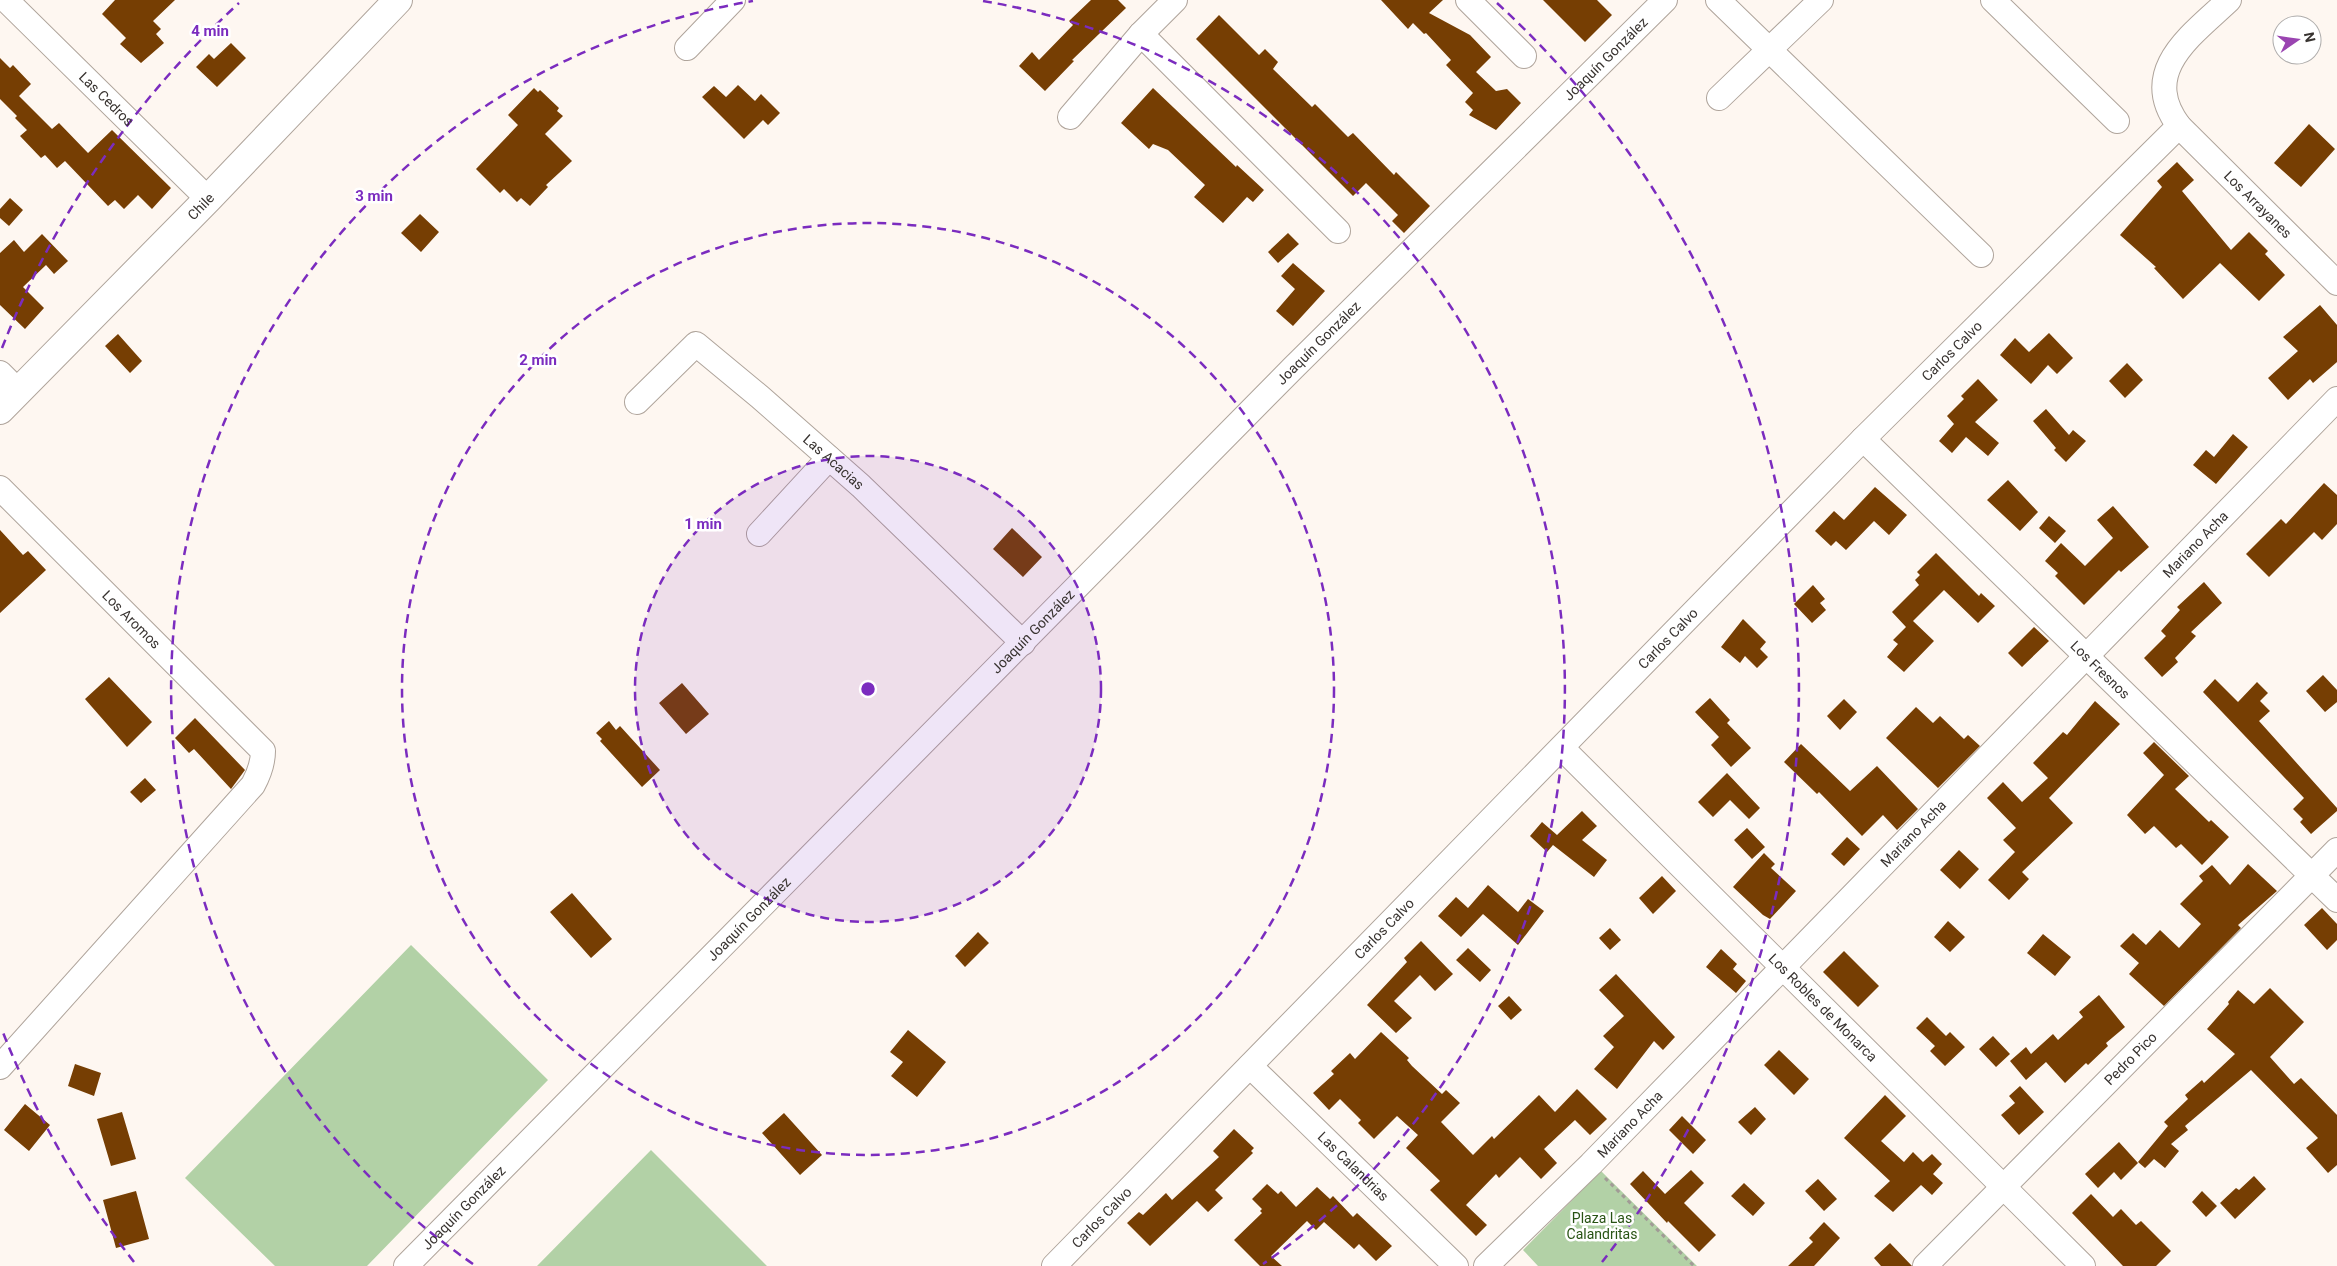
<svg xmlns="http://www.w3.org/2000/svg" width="2337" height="1266" viewBox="0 0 2337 1266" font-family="Roboto,sans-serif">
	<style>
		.green { fill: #b2d1a6 }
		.building { fill: #763e03 }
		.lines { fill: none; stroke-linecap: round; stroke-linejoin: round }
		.street-casing { stroke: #afa49b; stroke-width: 26 }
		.secondary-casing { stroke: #afa49b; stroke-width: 30 }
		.path { stroke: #a19b96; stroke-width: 3; stroke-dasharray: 4 4; stroke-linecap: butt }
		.street { stroke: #fff; stroke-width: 24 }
		.secondary { stroke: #fff; stroke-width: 28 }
		.ring { fill: none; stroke: #7b2cbf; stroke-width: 2.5; stroke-dasharray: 9 6 }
		.labels { text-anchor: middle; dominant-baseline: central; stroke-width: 5; stroke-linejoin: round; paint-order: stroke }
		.street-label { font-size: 14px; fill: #383330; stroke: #fff }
		.park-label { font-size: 14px; fill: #285314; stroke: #fff }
		.centre { fill: #7b2cbf; stroke: #fff; stroke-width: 2.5 }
		.ring-label { font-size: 15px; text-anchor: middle; font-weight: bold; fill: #7b2cbf; stroke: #fff; stroke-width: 5; stroke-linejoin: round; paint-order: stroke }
	</style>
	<rect width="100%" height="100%" fill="#fef7f1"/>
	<!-- green -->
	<path class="green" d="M 411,945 L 548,1080 L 367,1266 L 275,1266 L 185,1178 Z
		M 651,1150 L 767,1266 L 537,1266 Z
		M 1601,1171 L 1697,1266 L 1538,1266 L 1523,1250 Z"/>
	<!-- building -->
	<path class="building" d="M 115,0 L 175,0 L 153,21 L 161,29 L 156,34 L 164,43 L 141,63 L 120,44 L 126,38 L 102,14 Z
		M 1091,0 L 1118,0 L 1126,8 L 1072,60 L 1074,61 L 1045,91 L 1019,66 L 1032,52 L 1039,60 L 1073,25 L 1069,21 Z
		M 1381,0 L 1443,0 L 1429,13 L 1470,35 L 1491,57 L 1476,72 L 1496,91 L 1507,89 L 1521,103 L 1496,130 L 1469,115 L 1473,110 L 1465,102 L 1473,93 L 1446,65 L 1451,60 L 1426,33 L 1424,34 L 1413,23 L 1408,29 Z
		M 1543,0 L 1597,0 L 1612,15 L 1585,42 Z
		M 1219,15 L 1259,55 L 1265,49 L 1278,62 L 1273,69 L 1312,107 L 1315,104 L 1348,137 L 1353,133 L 1394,175 L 1396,172 L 1430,206 L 1404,233 L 1392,221 L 1398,215 L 1366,183 L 1353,196 L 1196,39 Z
		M 231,43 L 246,58 L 217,87 L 196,67 L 209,54 L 214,59 Z
		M 0,58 L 10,68 L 13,65 L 31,84 L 19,96 L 52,129 L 59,123 L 88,153 L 112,130 L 171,188 L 152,209 L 138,195 L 124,209 L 115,200 L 108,206 L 65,161 L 57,168 L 45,155 L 41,158 L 20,136 L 27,130 L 15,118 L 17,116 L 0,99 Z
		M 738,85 L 755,101 L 761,94 L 780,113 L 768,125 L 763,120 L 744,139 L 702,97 L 714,86 L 726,97 Z
		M 534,88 L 538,92 L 540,90 L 559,108 L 557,111 L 563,116 L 545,134 L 572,161 L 546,185 L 548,187 L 530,206 L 521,198 L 517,202 L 504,189 L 500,193 L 476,169 L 518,125 L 508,115 Z
		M 1153,88 L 1236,167 L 1237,165 L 1264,190 L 1253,202 L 1247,197 L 1223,223 L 1194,197 L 1205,185 L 1168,150 L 1153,144 L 1149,149 L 1121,123 Z
		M 2309,124 L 2335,149 L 2301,187 L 2274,163 Z
		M 2177,162 L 2194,180 L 2182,191 L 2231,250 L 2249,232 L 2268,251 L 2265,254 L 2285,275 L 2259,301 L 2220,263 L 2183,299 L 2154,268 L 2156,267 L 2120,235 L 2162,187 L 2157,181 Z
		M 10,198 L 23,210 L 9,226 L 0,218 L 0,209 Z
		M 420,214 L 439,232 L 421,252 L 401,233 Z
		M 1288,233 L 1299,244 L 1278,263 L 1268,252 Z
		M 42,234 L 68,261 L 54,274 L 46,265 L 23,287 L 44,308 L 25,329 L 0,305 L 0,253 L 14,240 L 24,252 Z
		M 1293,263 L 1325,291 L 1293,326 L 1276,311 L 1295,289 L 1281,276 Z
		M 2320,305 L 2337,325 L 2337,362 L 2313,383 L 2310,379 L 2288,400 L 2268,378 L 2298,351 L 2283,337 Z
		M 2049,333 L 2073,358 L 2057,374 L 2048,365 L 2031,384 L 2000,355 L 2015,338 L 2029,352 Z
		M 118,334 L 142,361 L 130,373 L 105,346 Z
		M 2127,363 L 2143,380 L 2125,398 L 2109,381 Z
		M 1978,379 L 1998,400 L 1975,422 L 1999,443 L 1988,456 L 1966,437 L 1952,453 L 1939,441 L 1954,424 L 1947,416 L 1964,399 L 1961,396 Z
		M 2046,409 L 2069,435 L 2073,430 L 2086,441 L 2066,462 L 2054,450 L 2056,448 L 2033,421 Z
		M 2233,434 L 2248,447 L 2216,484 L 2193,465 L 2206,450 L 2214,457 Z
		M 2008,480 L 2038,512 L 2020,531 L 1987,500 Z
		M 2324,483 L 2337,495 L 2337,524 L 2322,540 L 2314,532 L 2269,577 L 2246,554 L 2281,519 L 2286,524 Z
		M 1875,487 L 1907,515 L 1889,535 L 1874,521 L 1846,550 L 1836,541 L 1831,546 L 1815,531 L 1834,511 L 1844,520 Z
		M 2113,506 L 2149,547 L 2121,572 L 2119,570 L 2084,605 L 2055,576 L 2058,573 L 2045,561 L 2061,543 L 2085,566 L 2113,538 L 2097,520 Z
		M 2049,516 L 2066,531 L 2055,543 L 2039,528 Z
		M 1012,528 L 1042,557 L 1023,577 L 993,549 Z
		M 0,530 L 23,555 L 28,551 L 46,570 L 0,613 Z
		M 1936,553 L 1979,596 L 1981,593 L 1995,606 L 1978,623 L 1944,590 L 1913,621 L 1934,641 L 1904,672 L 1887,657 L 1898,644 L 1893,640 L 1906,627 L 1892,612 L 1919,585 L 1915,580 L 1920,575 L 1917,572 Z
		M 2204,582 L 2222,603 L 2191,632 L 2196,636 L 2175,658 L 2178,662 L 2162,677 L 2144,658 L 2166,636 L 2161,631 L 2180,610 L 2177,607 Z
		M 1813,585 L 1825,599 L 1820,603 L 1826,610 L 1812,623 L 1794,604 Z
		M 1743,619 L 1766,642 L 1760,649 L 1768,657 L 1757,668 L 1745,656 L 1740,663 L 1721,647 Z
		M 2034,627 L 2049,641 L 2022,667 L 2008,653 Z
		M 2323,675 L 2337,690 L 2337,702 L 2325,712 L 2306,691 Z
		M 109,677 L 152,722 L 127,747 L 85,699 Z
		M 2215,679 L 2238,702 L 2257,682 L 2268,693 L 2260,701 L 2270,711 L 2259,721 L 2337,808 L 2337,811 L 2311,834 L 2300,822 L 2303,819 L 2293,809 L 2304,798 L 2203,692 Z
		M 682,683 L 709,714 L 686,734 L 659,703 Z
		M 1710,698 L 1730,720 L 1727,723 L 1751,748 L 1731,767 L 1711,745 L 1719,737 L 1695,712 Z
		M 1844,699 L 1857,712 L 1840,730 L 1827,716 Z
		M 2095,701 L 2120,724 L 2049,798 L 2073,823 L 2022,872 L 2029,879 L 2009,900 L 1988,880 L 2015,852 L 2003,840 L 2016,828 L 1987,798 L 2003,782 L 2022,802 L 2048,778 L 2033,763 L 2063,732 L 2067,735 Z
		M 1916,707 L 1933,723 L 1940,716 L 1964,739 L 1968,735 L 1980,746 L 1938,788 L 1886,738 Z
		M 195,718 L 245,770 L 231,789 L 194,749 L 189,753 L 175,738 Z
		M 609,721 L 616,730 L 620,726 L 660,770 L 642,787 L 600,741 L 602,739 L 596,733 Z
		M 2154,742 L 2189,776 L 2175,789 L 2209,822 L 2211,820 L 2229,837 L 2202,865 L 2181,844 L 2176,848 L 2154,826 L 2145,834 L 2127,815 L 2164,775 L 2143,753 Z
		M 1801,744 L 1850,791 L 1877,766 L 1918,809 L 1897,830 L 1883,815 L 1862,836 L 1819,792 L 1817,794 L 1784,762 Z
		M 1727,773 L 1760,808 L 1749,819 L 1730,800 L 1713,817 L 1698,802 Z
		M 145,778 L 156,790 L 141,803 L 130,792 Z
		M 1582,811 L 1597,826 L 1582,840 L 1607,860 L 1594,877 L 1553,845 L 1547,852 L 1530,836 L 1542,822 L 1557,835 Z
		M 1747,828 L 1765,847 L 1752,859 L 1734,840 Z
		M 1847,837 L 1860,849 L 1844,866 L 1831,854 Z
		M 1959,850 L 1979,869 L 1960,889 L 1940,870 Z
		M 1764,853 L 1775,864 L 1771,868 L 1796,891 L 1770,919 L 1763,915 L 1733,887 Z
		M 2248,864 L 2277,891 L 2238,925 L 2241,928 L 2164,1006 L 2129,974 L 2139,963 L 2120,946 L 2133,933 L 2146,945 L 2160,930 L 2179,948 L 2201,924 L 2180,904 L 2203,881 L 2199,876 L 2212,865 L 2230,885 Z
		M 1662,876 L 1676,891 L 1653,914 L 1639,898 Z
		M 1488,885 L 1518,912 L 1528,899 L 1544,911 L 1518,945 L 1483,914 L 1461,937 L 1438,916 L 1456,897 L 1468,908 Z
		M 572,893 L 612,939 L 591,958 L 550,912 Z
		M 2322,908 L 2337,924 L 2337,940 L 2327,950 L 2304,925 Z
		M 1948,921 L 1965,937 L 1950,952 L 1934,937 Z
		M 1610,928 L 1621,940 L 1610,950 L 1599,938 Z
		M 978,932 L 989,943 L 965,967 L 955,956 Z
		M 2043,934 L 2071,957 L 2055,976 L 2027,953 Z
		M 1421,941 L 1453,974 L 1435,991 L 1420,975 L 1394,1001 L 1412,1018 L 1396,1033 L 1367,1005 L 1407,962 L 1404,958 Z
		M 1468,948 L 1491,970 L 1480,982 L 1456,960 Z
		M 1721,949 L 1737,964 L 1733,969 L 1746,981 L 1736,993 L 1706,967 Z
		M 1844,951 L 1879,986 L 1858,1007 L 1823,972 Z
		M 1616,974 L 1675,1037 L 1663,1050 L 1654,1041 L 1617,1089 L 1594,1069 L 1614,1047 L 1603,1036 L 1624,1016 L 1599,990 Z
		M 2270,988 L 2304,1022 L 2270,1057 L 2294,1084 L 2301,1078 L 2337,1115 L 2337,1165 L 2328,1173 L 2306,1148 L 2318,1138 L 2251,1070 L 2185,1126 L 2188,1130 L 2171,1144 L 2179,1151 L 2165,1168 L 2154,1159 L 2145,1168 L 2138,1162 L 2168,1126 L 2164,1122 L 2188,1099 L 2185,1095 L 2202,1080 L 2204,1083 L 2235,1054 L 2207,1029 L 2229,1004 L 2228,1002 L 2238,990 L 2254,1004 Z
		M 2099,995 L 2125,1027 L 2106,1043 L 2108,1046 L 2088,1065 L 2086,1063 L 2065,1083 L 2046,1062 L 2026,1080 L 2010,1061 L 2026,1047 L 2031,1054 L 2053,1034 L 2058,1040 L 2083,1017 L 2079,1012 Z
		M 1509,996 L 1522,1010 L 1511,1020 L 1498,1006 Z
		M 1927,1017 L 1946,1036 L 1950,1032 L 1965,1047 L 1945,1066 L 1930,1051 L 1935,1046 L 1916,1028 Z
		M 908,1030 L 946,1062 L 917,1097 L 891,1076 L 903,1062 L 890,1052 Z
		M 1381,1032 L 1409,1058 L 1407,1060 L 1412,1066 L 1442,1094 L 1446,1090 L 1460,1103 L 1441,1122 L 1473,1155 L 1492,1136 L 1494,1139 L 1539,1095 L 1555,1112 L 1577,1089 L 1607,1119 L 1590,1135 L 1575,1120 L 1544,1149 L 1557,1163 L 1541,1179 L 1520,1157 L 1499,1178 L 1496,1174 L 1466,1205 L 1487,1225 L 1476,1236 L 1430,1190 L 1440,1181 L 1406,1148 L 1418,1135 L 1397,1116 L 1374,1139 L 1358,1123 L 1361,1120 L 1340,1099 L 1329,1110 L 1313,1093 L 1334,1074 L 1331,1071 L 1350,1053 L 1355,1059 Z
		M 1993,1036 L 2010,1054 L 1996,1067 L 1979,1049 Z
		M 1779,1050 L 1809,1079 L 1794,1095 L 1764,1065 Z
		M 75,1064 L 101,1073 L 94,1096 L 68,1086 Z
		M 2020,1086 L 2044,1112 L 2019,1135 L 2001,1115 L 2015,1103 L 2009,1096 Z
		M 1885,1095 L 1906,1116 L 1881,1141 L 1904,1162 L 1913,1152 L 1923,1162 L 1932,1154 L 1942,1164 L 1933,1174 L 1943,1183 L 1932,1195 L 1921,1185 L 1893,1212 L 1874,1196 L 1890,1181 L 1844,1138 Z
		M 25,1104 L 50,1125 L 29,1151 L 4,1130 Z
		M 1755,1107 L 1766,1119 L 1751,1135 L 1738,1122 Z
		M 122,1112 L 136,1159 L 111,1166 L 97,1119 Z
		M 784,1113 L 822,1155 L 800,1175 L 762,1133 Z
		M 1682,1116 L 1706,1140 L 1693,1154 L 1669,1130 Z
		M 1234,1129 L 1254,1148 L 1251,1151 L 1253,1153 L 1215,1190 L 1223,1198 L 1208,1212 L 1197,1201 L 1150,1246 L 1127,1223 L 1139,1212 L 1143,1215 L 1166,1193 L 1172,1200 L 1219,1157 L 1213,1151 Z
		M 2119,1142 L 2138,1163 L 2121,1180 L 2114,1172 L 2098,1188 L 2085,1174 Z
		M 1691,1170 L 1704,1183 L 1684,1203 L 1716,1235 L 1699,1252 L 1668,1221 L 1667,1223 L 1630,1184 L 1643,1171 L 1665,1194 Z
		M 2254,1176 L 2266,1189 L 2235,1219 L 2220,1203 L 2236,1188 L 2239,1190 Z
		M 1818,1179 L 1837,1199 L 1824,1211 L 1805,1191 Z
		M 1744,1183 L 1765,1203 L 1753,1216 L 1731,1196 Z
		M 1267,1184 L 1278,1194 L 1281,1191 L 1296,1207 L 1317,1187 L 1330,1199 L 1333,1196 L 1353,1217 L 1357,1213 L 1392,1246 L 1376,1261 L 1359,1244 L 1354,1249 L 1324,1222 L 1316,1230 L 1307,1221 L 1271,1256 L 1282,1266 L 1260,1266 L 1234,1240 L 1262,1213 L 1260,1211 L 1262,1209 L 1252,1199 Z
		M 136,1191 L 149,1239 L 116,1248 L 103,1200 Z
		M 2202,1191 L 2217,1206 L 2206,1217 L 2192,1202 Z
		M 2091,1194 L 2113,1217 L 2121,1209 L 2136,1225 L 2141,1221 L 2171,1251 L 2156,1266 L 2123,1266 L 2072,1213 Z
		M 1824,1222 L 1840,1238 L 1814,1266 L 1788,1266 L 1813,1242 L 1809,1238 Z
		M 1890,1243 L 1912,1266 L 1881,1266 L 1874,1258 Z"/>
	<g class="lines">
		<defs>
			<g id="street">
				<path id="s1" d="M 6,0 L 208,199"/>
				<path d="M 1468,0 L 1524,56"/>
				<path d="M 1718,0 L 1981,255"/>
				<path d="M 1993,0 L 2117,121"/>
				<path id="s2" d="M 2229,0 C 2192,35 2138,71 2179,126 L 2337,283"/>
				<path d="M 1141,34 L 1338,231"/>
				<path d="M 687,48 L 733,0"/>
				<path d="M 1719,98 L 1821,0"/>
				<path d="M 1070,117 L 1141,34 L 1175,0"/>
				<path d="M 0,373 L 19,392"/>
				<path id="s3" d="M 637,402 L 696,344 L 760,397 L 861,486 L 1023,643"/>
				<path id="s4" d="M 1863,439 L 2337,900"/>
				<path id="s5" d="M 0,488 L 263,751 C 263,764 259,774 253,785 L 0,1067"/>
				<path d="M 759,534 L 829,458"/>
				<path id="s6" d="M 1562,748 L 2083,1266"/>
				<path id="s7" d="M 1250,1066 L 1456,1266"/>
				<path id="s8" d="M 406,1266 L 1293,368 L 1665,0"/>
				<path id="s9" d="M 1054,1266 L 1863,439 L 2179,126"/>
				<path id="s10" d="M 1486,1266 L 1591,1164 L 2337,399"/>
				<path id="s11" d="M 1925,1266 L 2337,850"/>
			</g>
			<g id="secondary">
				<path id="s12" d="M 0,410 L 208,199 L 398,0"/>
			</g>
		</defs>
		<!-- street casing -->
		<use href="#street" class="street-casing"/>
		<!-- secondary casing -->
		<use href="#secondary" class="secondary-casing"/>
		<!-- path -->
		<path class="path" d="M 1605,1178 L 1694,1266"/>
		<!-- street -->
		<use href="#street" class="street"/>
		<!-- secondary -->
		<use href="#secondary" class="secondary"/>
	</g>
	<!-- distance rings -->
	<circle cx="868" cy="689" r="233" fill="#7b2cbf" fill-opacity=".12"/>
	<g class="ring">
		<circle cx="868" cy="689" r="233"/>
		<circle cx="868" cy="689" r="466"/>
		<path d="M473 1264A698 698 0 0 1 753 1M983 1A698 698 0 0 1 1263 1264"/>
		<path d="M134 1262A931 931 0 0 1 2 1030M2 348A931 931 0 0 1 239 3M1497 3A931 931 0 0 1 1602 1262"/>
	</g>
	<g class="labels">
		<!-- street labels -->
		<g class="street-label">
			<text stroke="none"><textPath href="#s8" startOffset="1702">Joaquín González</textPath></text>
			<text stroke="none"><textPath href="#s1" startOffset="141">Las Cedros</textPath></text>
			<text stroke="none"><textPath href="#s2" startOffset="265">Los Arrayanes</textPath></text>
			<text stroke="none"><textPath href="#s12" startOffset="286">Chile</textPath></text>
			<text stroke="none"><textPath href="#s8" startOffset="1298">Joaquín González</textPath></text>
			<text stroke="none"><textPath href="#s9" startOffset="1282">Carlos Calvo</textPath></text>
			<text stroke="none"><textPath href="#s3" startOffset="264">Las Acacias</textPath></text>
			<text stroke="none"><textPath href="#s10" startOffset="1012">Mariano Acha</textPath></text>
			<text stroke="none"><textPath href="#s5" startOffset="186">Los Aromos</textPath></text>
			<text stroke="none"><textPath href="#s8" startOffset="892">Joaquín González</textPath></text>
			<text stroke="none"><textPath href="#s9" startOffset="878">Carlos Calvo</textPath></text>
			<text stroke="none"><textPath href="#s4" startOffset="331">Los Fresnos</textPath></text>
			<text stroke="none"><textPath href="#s10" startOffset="608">Mariano Acha</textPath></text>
			<text stroke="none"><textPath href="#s8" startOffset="488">Joaquín González</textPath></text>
			<text stroke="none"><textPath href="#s9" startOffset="472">Carlos Calvo</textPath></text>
			<text stroke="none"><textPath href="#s6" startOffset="368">Los Robles de Monarca</textPath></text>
			<text stroke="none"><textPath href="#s11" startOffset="292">Pedro Pico</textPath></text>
			<text stroke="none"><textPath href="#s10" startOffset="202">Mariano Acha</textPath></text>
			<text stroke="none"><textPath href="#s7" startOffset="144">Las Calandrias</textPath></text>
			<text stroke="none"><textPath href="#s8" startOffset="82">Joaquín González</textPath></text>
			<text stroke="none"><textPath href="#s9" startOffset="68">Carlos Calvo</textPath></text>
		</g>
		<!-- park labels -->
		<g class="park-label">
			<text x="1602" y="1218">Plaza Las<tspan x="1602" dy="16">Calandritas</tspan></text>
		</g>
	</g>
	<circle cx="868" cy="689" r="8" class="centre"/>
	<g class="ring-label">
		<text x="210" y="36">4 min</text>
		<text x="374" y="201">3 min</text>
		<text x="538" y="365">2 min</text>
		<text x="703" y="529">1 min</text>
	</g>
	<!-- north arrow -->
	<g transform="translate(2297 40) rotate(77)"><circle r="24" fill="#ffffff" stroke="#afadac"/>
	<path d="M0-4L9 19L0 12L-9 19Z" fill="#9a44b1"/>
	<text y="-8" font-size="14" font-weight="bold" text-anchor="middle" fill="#383330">N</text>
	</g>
</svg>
